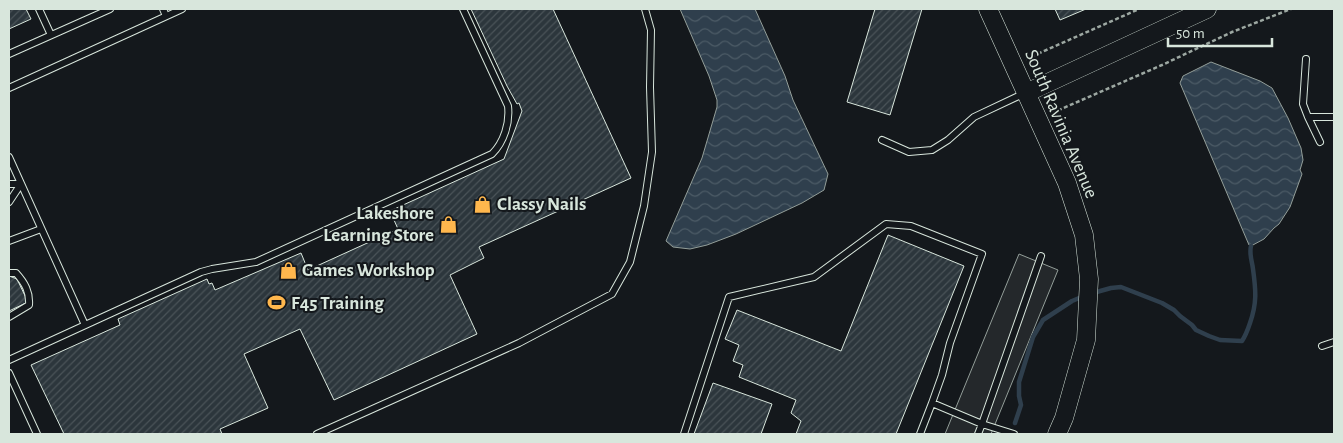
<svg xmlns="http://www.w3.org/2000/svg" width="1343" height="443" viewBox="0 0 1343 443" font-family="'Alegreya Sans',sans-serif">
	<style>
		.parking { fill: #24282b; stroke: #939e99 }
		.water { fill: url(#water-waves); stroke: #939e99 }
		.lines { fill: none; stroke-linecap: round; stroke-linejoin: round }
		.stream { stroke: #2f3f4d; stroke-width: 4.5 }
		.building { fill: url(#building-hatch); stroke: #d8e6dc }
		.lane-casing { stroke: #d8e6dc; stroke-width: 8 }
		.secondary-casing { stroke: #d8e6dc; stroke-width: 19 }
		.path { stroke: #9da8a2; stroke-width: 2.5; stroke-dasharray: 4 2.5; stroke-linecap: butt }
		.lane { stroke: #14181c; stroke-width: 6 }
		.secondary { stroke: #14181c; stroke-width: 18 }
		.labels { text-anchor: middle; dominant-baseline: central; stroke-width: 4; stroke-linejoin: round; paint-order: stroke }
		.street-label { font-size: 19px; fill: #d8e6dc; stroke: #14181c }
		.poi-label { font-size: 19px; font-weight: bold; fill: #d8e6dc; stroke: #14181c; text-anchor: start }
	</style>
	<defs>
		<pattern id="water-waves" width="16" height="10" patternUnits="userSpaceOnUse" patternTransform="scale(1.25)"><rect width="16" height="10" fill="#2f3f4d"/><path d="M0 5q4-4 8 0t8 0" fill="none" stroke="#4c5b66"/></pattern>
		<pattern id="building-hatch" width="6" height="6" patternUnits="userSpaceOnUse" patternTransform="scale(1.25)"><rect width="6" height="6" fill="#2c363c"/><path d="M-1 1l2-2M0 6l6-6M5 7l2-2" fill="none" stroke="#4a5358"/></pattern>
	</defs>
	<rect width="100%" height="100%" fill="#14181c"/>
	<!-- parking -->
	<path class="parking" d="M 1019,254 L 1058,270 L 991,434 L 945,434 Z"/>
	<!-- water -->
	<path class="water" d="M 680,9 L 755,9 L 785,76 L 793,100 L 828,174 L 824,190 L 802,203 L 736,234 L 707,245 L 690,249 L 673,247 L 666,241 L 702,158 L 717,107 L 717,100 L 709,76 Z
		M 1211,62 L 1260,81 L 1272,88 L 1288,118 L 1301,148 L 1303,160 L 1300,170 L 1302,174 L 1290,207 L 1279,224 L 1274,228 L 1264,239 L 1251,246 L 1249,245 L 1180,83 L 1183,76 Z"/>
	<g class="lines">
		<!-- stream -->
		<path class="stream" d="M 1093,293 L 1111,288 L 1121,287 L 1162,303 L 1174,310 L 1180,316 L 1192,325 L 1196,330 L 1209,336 L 1220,340 L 1242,341 C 1246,335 1248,329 1250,323 C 1257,303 1256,291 1253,269 C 1252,261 1249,254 1251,246
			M 1015,423 L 1021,405 L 1019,396 L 1019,382 L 1033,337 L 1043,320 L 1072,301 L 1084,296"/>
	</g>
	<!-- building -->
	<path class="building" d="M 9,9 L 26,9 L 31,19 L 9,29 Z
		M 471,9 L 553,9 L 631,178 L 479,247 L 484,258 L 450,275 L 477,334 L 334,400 L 300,329 L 244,354 L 268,408 L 220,429 L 222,434 L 64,434 L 31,365 L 120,325 L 118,319 L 207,279 L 209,284 L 212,283 L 215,290 L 301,253 L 308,270 L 398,229 L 390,211 L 504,159 L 522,111 L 519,103 L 517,104 L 507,86 Z
		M 875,9 L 922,9 L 890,115 L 847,102 Z
		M 1055,9 L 1086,9 L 1060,20 Z
		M 888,235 L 964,266 L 896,434 L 796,434 L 801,421 L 791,413 L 796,400 L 739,377 L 743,365 L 733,361 L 739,345 L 725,339 L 737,310 L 841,351 Z
		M 9,276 L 17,279 L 28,302 L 9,311 Z
		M 713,383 L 772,404 L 761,434 L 694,434 Z"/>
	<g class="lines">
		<defs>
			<path id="lane" d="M 39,9 L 51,35
				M 163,9 L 166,16
				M 9,54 L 110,9
				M 1306,59 L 1303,104 L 1308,117 L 1334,117
				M 9,88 L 182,9
				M 1308,117 L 1320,142
				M 882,140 L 909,152 L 932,150 L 948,140 L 974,117 L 1025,93
				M 9,157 L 85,325
				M 9,184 L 21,184
				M 9,202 L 21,184
				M 9,241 L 41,229
				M 9,273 L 16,273 C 25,283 30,292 29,305 L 9,317
				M 1322,346 L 1334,342
				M 9,360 L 201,272 L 212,269 L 256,262 L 492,154 C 504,142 510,123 508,106 L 463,9
				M 9,373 L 37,434
				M 317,434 L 519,343 L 612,294 L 630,262 L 644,206 L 652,152 L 650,87 L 651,30 L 645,9
				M 684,434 L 729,297 L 814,277 L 886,224 L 911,226 L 982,254 L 950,343 L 942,375 L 932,403
				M 920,434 L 932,403 L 982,424 L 978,434
				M 1014,434 L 982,424 L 1041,256"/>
			<path id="secondary" d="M 988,9 L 1067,183 L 1084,235 L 1089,279 L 1086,340 L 1064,418 L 1057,434
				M 1026,93 L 1207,9"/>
		</defs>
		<!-- lane casing -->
		<use href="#lane" class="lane-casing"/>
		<!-- secondary casing -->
		<use href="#secondary" class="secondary-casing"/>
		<!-- path -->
		<path class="path" d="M 1026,59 L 1139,9
			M 1052,113 L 1162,65 L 1232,32 L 1291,9"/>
		<!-- lane -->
		<use href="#lane" class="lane"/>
		<!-- secondary -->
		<use href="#secondary" class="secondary"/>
	</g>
	<!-- icons -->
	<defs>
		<symbol id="shop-bare" viewBox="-9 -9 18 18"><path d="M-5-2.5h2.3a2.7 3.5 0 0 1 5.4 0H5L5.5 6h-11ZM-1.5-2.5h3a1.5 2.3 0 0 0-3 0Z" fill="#ffb74d" stroke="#14181c" stroke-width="2.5" paint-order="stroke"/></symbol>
		<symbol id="stadium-bare" viewBox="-9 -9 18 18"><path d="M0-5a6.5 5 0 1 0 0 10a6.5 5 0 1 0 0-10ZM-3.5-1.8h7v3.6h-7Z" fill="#ffb74d" stroke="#14181c" stroke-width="2.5" paint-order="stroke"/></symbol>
	</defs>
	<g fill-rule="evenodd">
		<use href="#shop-bare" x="470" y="192" width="25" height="25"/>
		<use href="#shop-bare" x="436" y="212" width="25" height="25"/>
		<use href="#shop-bare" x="276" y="258" width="25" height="25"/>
		<use href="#stadium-bare" x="264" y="290" width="25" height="25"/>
	</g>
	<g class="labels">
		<!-- street labels -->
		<g class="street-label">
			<text transform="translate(1061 124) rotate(67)">South Ravinia Avenue</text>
		</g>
		<!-- poi labels -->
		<g class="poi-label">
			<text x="497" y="204">Classy Nails</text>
			<text x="434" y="213" text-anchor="end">Lakeshore<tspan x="434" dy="22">Learning Store</tspan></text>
			<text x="302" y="270">Games Workshop</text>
			<text x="291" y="303">F45 Training</text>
		</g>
	</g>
	<!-- border -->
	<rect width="1343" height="443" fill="none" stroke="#d8e6dc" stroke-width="20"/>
	<!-- scale -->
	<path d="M1168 38v8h104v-8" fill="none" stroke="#d8e6dc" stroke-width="2.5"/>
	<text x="1176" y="38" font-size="15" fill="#d8e6dc" stroke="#14181c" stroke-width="4" paint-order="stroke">50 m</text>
</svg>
